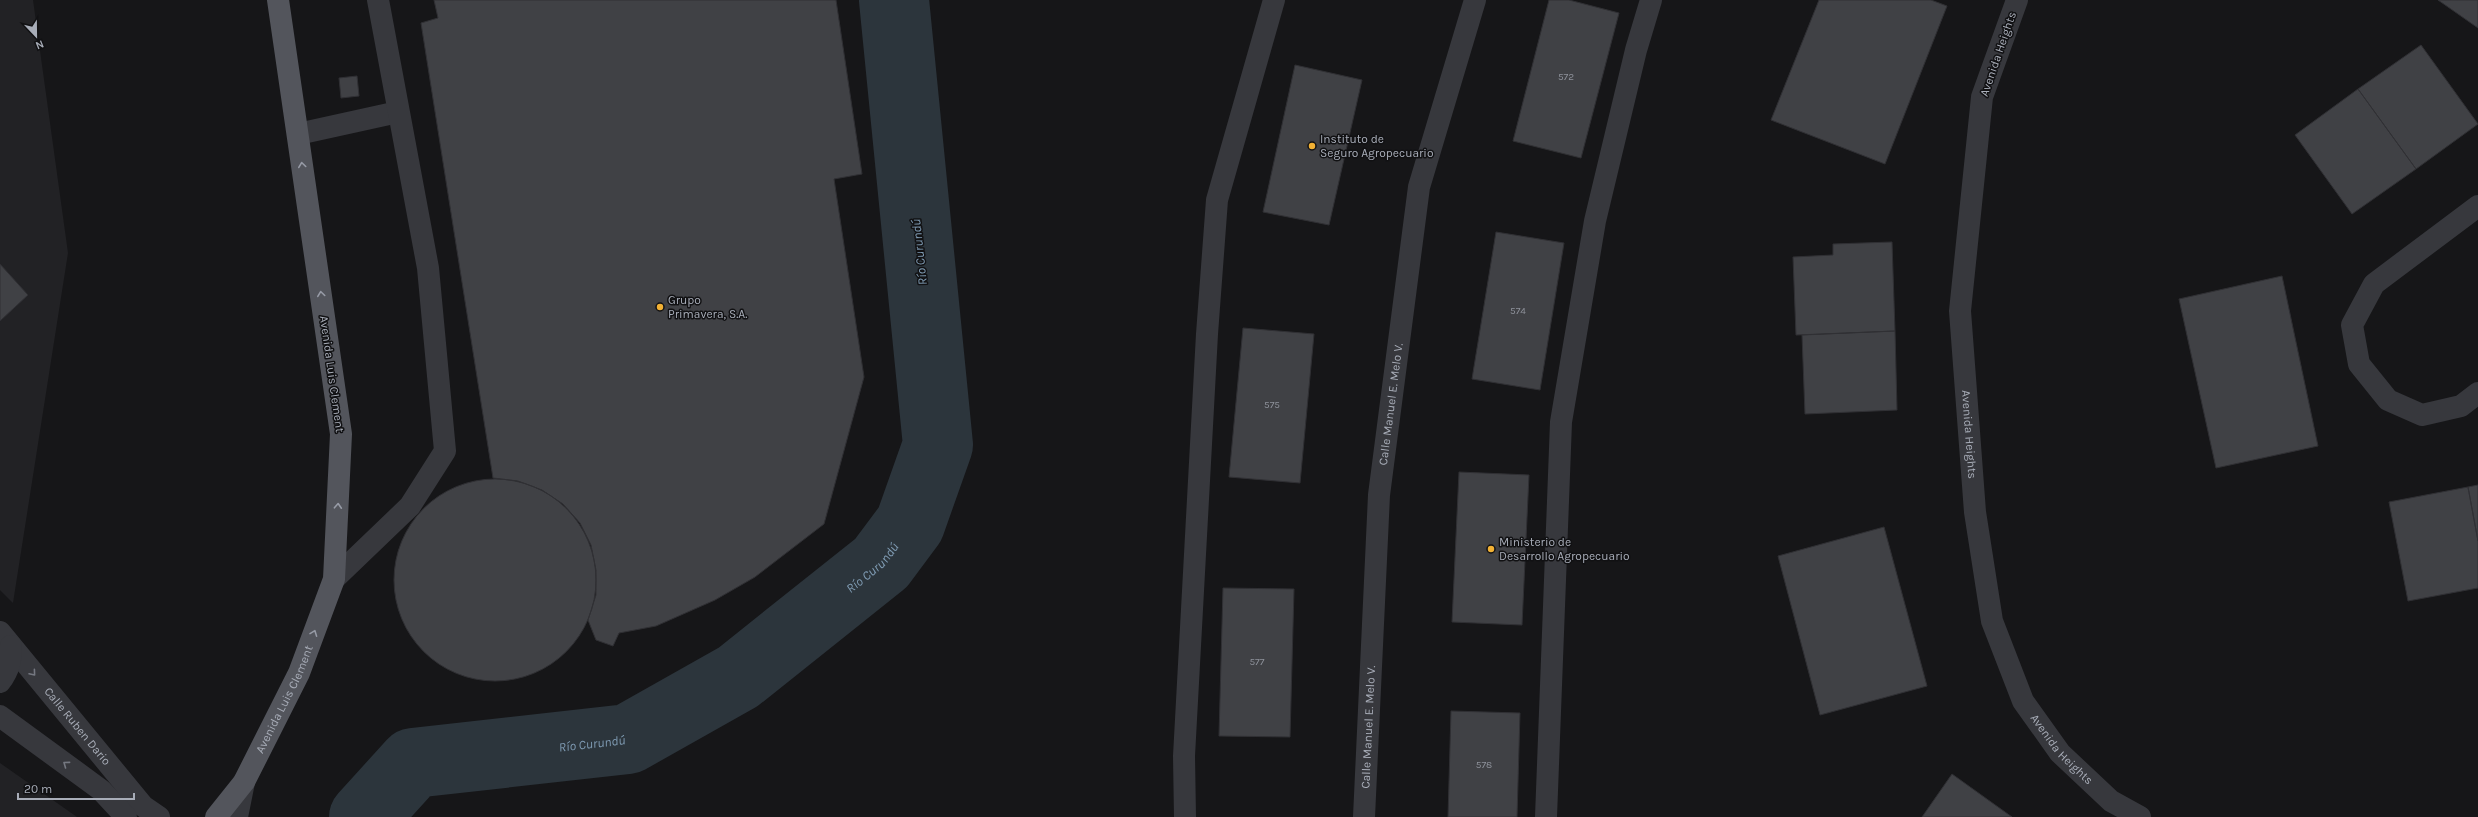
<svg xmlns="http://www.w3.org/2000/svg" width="2478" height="817" viewBox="0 0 2478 817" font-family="Karla,sans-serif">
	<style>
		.built { fill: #222225 }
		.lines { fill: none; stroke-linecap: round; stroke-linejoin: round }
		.river { stroke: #2c353c; stroke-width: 70 }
		.building { fill: #404145; stroke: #303034 }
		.minor { stroke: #37383d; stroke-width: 22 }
		.major { stroke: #53555c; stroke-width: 22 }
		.oneway { stroke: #979ba6 }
		.oneway2 { stroke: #757881 }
		.poi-dot { fill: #f2b134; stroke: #111113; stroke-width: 1.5 }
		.labels { text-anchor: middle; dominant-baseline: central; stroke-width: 3; stroke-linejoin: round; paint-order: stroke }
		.number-label { font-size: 10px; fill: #8e929b }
		.street-label { font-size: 12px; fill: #a8adb8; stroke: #111113 }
		.poi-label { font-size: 12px; fill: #a8adb8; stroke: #111113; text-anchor: start }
		.water-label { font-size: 13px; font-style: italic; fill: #7f9bb3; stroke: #111113 }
	</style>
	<rect width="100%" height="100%" fill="#161618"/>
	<!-- built -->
	<path class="built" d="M 0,0 L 33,0 L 68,253 L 13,603 L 0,590 Z
		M 0,763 L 77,817 L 0,817 Z"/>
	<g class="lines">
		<!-- river -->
		<path class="river" id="s1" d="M 364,817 L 413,763 L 628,739 L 738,677 L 881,563 L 910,524 L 938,445 L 894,0"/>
	</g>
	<!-- building -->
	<path class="building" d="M 434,0 L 836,0 L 862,174 L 834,179 L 864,377 L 824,524 L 755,577 L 715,600 L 656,626 L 619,633 L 613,646 L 596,640 L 588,620 L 596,595 L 596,570 L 591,545 L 580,523 L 563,504 L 542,490 L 518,481 L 493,478 L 421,23 L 438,18 Z
		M 1549,0 L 1569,0 L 1619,13 L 1581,158 L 1513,141 Z
		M 1819,0 L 1931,0 L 1947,6 L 1885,164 L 1771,120 Z
		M 2438,0 L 2478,0 L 2478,28 Z
		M 2421,45 L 2478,124 L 2416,169 L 2358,89 Z
		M 1295,65 L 1362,80 L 1329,225 L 1263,212 Z
		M 357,76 L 359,96 L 341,98 L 339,78 Z
		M 2358,89 L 2416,169 L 2352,214 L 2295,135 Z
		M 1496,232 L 1564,243 L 1540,390 L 1472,379 Z
		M 1892,242 L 1895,331 L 1796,335 L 1793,257 L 1833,255 L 1833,244 Z
		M 0,264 L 28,295 L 0,321 Z
		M 2282,276 L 2318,446 L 2216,468 L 2179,299 Z
		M 1243,328 L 1314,334 L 1300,483 L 1229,477 Z
		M 1895,331 L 1897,410 L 1805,414 L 1802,335 Z
		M 1459,472 L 1529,475 L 1522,625 L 1452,622 Z
		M394 580a101 101 0 1 1 202 0a101 101 0 1 1-202 0Z
		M 2478,485 L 2478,541 L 2468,487 Z
		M 2468,487 L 2478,541 L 2478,588 L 2408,601 L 2389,502 Z
		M 1884,527 L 1927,686 L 1820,715 L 1778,556 Z
		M 1223,588 L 1294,589 L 1290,737 L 1219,736 Z
		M 1451,711 L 1520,713 L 1517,817 L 1448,817 Z
		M 1952,774 L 2012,817 L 1922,817 Z"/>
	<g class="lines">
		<!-- minor -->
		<g class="minor">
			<path id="s2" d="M 2017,0 L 1982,97 L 1960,311 L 1975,512 L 1992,621 L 2023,701 L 2060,753 L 2111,801 L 2140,817"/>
			<path d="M 298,134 L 398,112"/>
			<path d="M 2478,206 L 2374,284 L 2352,325 L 2359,364 L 2388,400 L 2422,415 L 2461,406 L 2478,393"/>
			<path d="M 334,579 L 410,506 L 445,451 L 428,268 L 378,0"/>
			<path id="s3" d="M 0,632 L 143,806 L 159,817"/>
			<path d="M 0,682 C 9,670 11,661 11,646"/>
			<path d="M 0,716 L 101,790 L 126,817"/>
			<path d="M 237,817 L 244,782"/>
			<path d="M 1185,817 L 1184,756 L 1207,334 L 1217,200 L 1274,0"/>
			<path id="s4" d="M 1364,817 L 1379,495 L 1419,187 L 1475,0"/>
			<path d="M 1546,817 L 1561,422 L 1595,221 L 1636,50 L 1651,0"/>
		</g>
		<!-- major -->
		<path class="major" id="s5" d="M 216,817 L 244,782 L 299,673 L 334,579 L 341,434 L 278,0"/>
	</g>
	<!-- one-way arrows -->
	<defs><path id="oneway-chevron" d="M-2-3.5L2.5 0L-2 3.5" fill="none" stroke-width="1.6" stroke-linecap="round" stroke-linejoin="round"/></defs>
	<g class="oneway">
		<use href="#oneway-chevron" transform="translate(302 165) rotate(-98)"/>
		<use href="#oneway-chevron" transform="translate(321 294) rotate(-98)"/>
		<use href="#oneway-chevron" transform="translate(338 506) rotate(-87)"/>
		<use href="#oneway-chevron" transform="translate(314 633) rotate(-69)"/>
	</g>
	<g class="oneway2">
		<use href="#oneway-chevron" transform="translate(33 673) rotate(50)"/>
		<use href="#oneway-chevron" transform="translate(66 764) rotate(-144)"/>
	</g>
	<!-- markers -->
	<g class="poi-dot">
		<circle cx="1312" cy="146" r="4"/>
		<circle cx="660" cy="307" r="4"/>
		<circle cx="1491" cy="549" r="4"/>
	</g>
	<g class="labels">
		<!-- number labels -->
		<g class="number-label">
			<text x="1566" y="77">572</text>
			<text x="1518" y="311">574</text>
			<text x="1272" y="405">575</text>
			<text x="1257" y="662">577</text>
			<text x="1484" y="765">578</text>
		</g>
		<!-- street labels -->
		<g class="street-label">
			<text transform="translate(1998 54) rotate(-71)">Avenida Heights</text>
			<text transform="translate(332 374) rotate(82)">Avenida Luis Clement</text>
			<text stroke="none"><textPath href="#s4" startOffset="414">Calle Manuel E. Melo V.</textPath></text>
			<text stroke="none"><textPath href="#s2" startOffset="442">Avenida Heights</textPath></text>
			<text stroke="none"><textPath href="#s5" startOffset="137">Avenida Luis Clement</textPath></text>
			<text stroke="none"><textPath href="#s3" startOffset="122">Calle Ruben Dario</textPath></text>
			<text stroke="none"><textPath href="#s4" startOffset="90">Calle Manuel E. Melo V.</textPath></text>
			<text stroke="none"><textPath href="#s2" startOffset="778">Avenida Heights</textPath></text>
		</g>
		<!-- poi labels -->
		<g class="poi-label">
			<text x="1320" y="139">Instituto de<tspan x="1320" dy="14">Seguro Agropecuario</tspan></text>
			<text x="668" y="300">Grupo<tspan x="668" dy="14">Primavera, S.A.</tspan></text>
			<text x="1499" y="542">Ministerio de<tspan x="1499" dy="14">Desarrollo Agropecuario</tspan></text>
		</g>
		<!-- water labels -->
		<g class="water-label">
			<text transform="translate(919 252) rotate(-96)">Río Curundú</text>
			<text stroke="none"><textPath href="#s1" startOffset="589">Río Curundú</textPath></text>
			<text stroke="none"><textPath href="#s1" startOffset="253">Río Curundú</textPath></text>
		</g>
	</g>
	<!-- north arrow -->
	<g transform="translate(36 36) rotate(158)" stroke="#111113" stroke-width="3" paint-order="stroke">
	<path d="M0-3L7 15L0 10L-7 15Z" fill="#a8adb8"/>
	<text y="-6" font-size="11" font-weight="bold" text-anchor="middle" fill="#a8adb8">N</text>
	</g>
	<!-- scale -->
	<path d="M18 793v6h116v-6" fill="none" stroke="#a8adb8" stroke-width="2"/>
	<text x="24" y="793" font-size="12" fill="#a8adb8" stroke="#111113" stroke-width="3" paint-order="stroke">20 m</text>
</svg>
